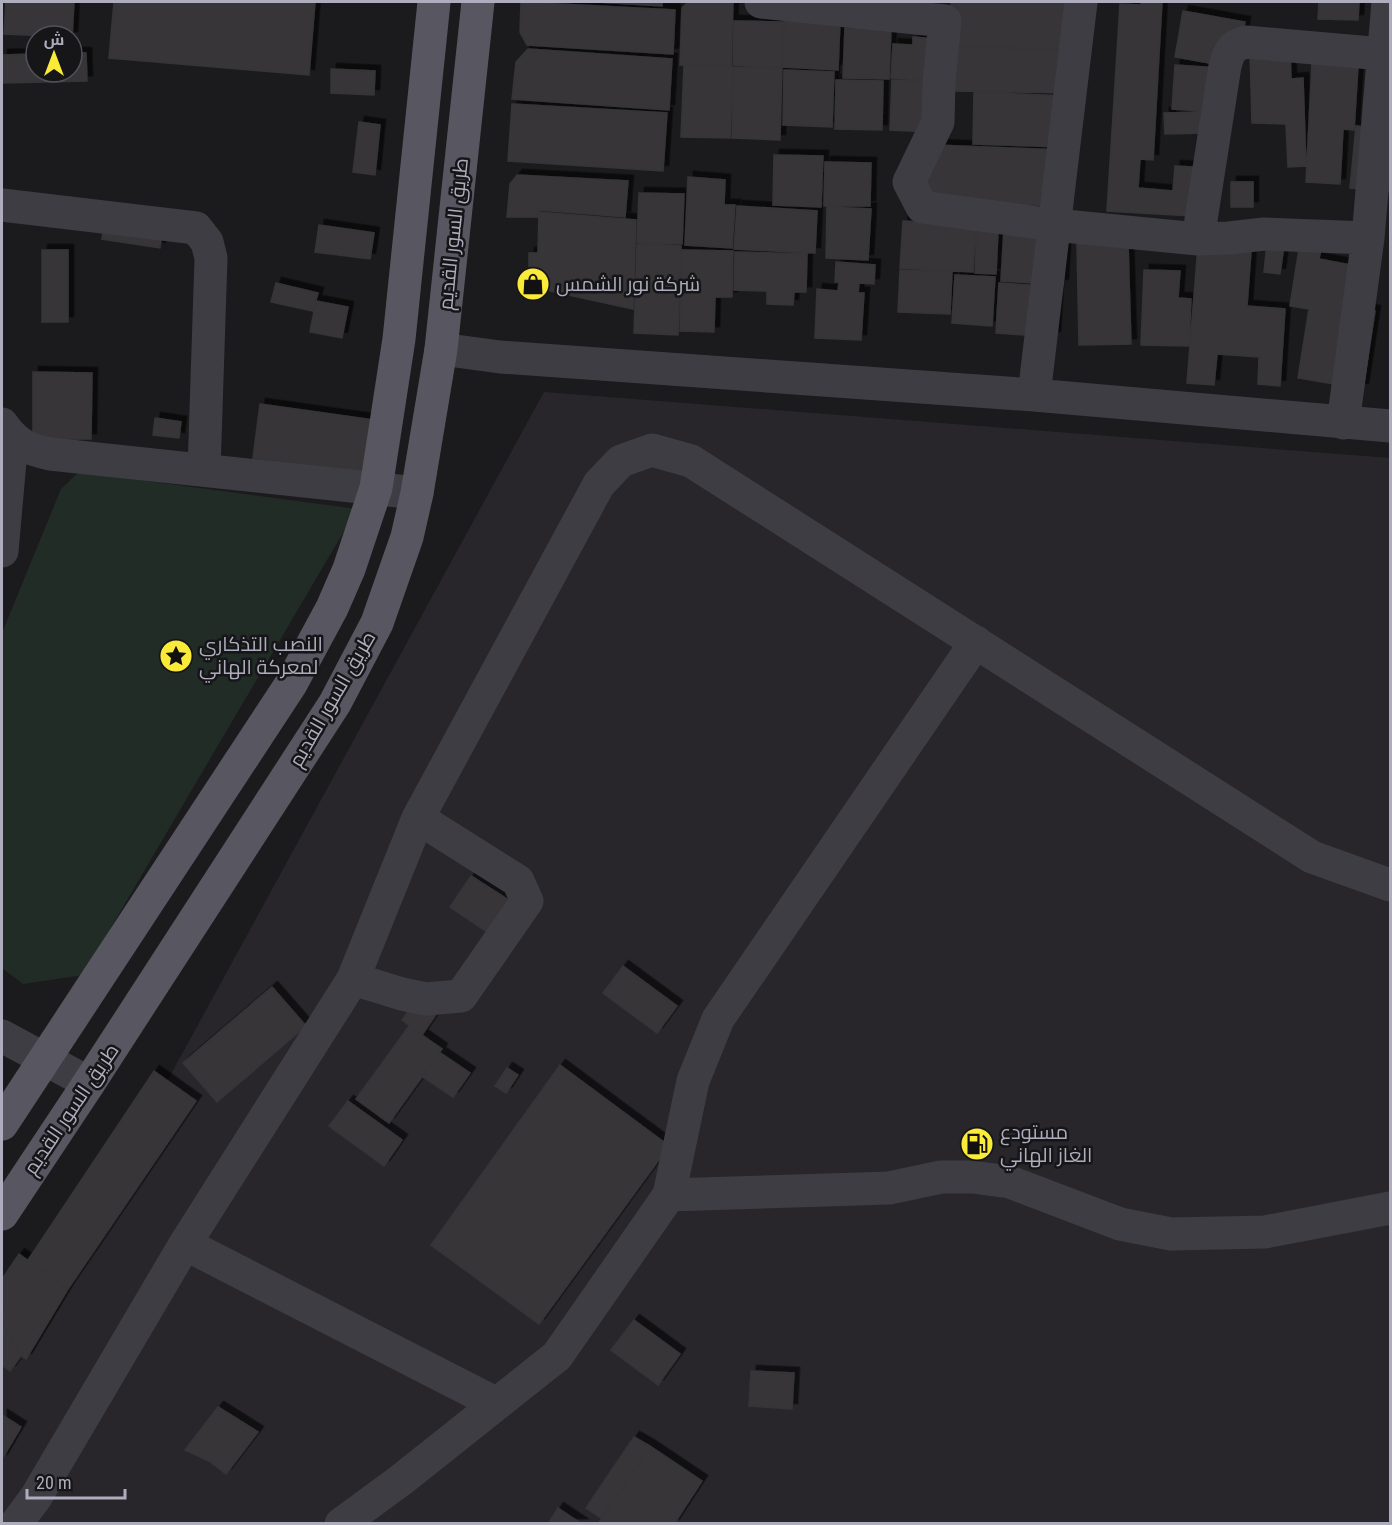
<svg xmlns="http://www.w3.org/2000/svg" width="1392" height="1525" viewBox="0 0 1392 1525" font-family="'Roboto Condensed',Cairo,sans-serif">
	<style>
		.built { fill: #28262a }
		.green { fill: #222c26 }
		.building { fill: #373639; stroke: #363539; stroke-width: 1.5; filter: url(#shadow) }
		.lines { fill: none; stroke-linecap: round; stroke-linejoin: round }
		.minor { stroke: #3e3d44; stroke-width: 33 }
		.major { stroke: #585761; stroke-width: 33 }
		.labels { text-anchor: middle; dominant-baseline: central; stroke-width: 5; stroke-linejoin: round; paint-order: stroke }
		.street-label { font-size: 20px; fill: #adadbd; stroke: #161518 }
		.poi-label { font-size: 20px; fill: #adadbd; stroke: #161518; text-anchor: start }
	</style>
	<defs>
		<filter id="shadow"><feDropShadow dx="5.5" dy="-5.5" stdDeviation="0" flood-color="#0009"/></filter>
	</defs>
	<rect width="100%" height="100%" fill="#1b1b1d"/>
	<!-- built -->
	<path class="built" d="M 544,392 L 1390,458 L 1390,1523 L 2,1523 L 2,1299 L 170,1076 Z"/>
	<!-- green -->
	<path class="green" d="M 79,472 L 357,509 L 83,975 L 23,984 L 2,968 L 2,633 L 61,489 Z"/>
	<!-- building -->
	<path class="building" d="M 6,2 L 74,2 L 72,37 L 4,34 Z
		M 114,2 L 315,2 L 309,75 L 109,58 Z
		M 521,2 L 675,10 L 673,54 L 527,45 L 520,32 Z
		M 597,2 L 662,2 L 662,6 Z
		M 688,2 L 733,2 L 731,67 L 680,65 L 682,8 Z
		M 951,2 L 1070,2 L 1068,49 L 950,46 Z
		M 1141,2 L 1162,2 L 1153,160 L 1140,159 L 1138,188 L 1173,191 L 1175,166 L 1212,168 L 1209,217 L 1107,211 L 1120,4 L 1141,5 Z
		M 1319,2 L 1359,2 L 1358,20 L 1318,19 Z
		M 1183,11 L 1245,22 L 1237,68 L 1175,57 Z
		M 785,18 L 840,20 L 838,70 L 783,67 Z
		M 734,21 L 784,22 L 782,67 L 733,65 Z
		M 845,28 L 891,29 L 889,79 L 843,78 Z
		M 913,37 L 936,39 L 934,80 L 891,78 L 893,44 L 913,45 Z
		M 952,47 L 1075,50 L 1074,93 L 951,91 Z
		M 528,49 L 672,59 L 669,110 L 512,99 L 516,62 Z
		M 1290,50 L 1291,79 L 1303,78 L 1306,166 L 1288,167 L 1286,124 L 1252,123 L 1250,52 Z
		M 72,53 L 86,53 L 87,81 L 2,83 L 2,55 L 36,54 L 36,72 L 72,72 Z
		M 1312,63 L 1358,66 L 1354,130 L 1343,129 L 1340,184 L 1306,182 Z
		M 684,65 L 733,67 L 730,138 L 681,137 Z
		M 1175,65 L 1218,68 L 1215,112 L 1172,109 Z
		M 734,67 L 782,68 L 780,140 L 732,138 Z
		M 331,69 L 375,71 L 374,95 L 331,93 Z
		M 784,70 L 834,72 L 832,127 L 783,125 Z
		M 836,80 L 883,81 L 882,130 L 835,129 Z
		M 892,80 L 932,81 L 930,132 L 890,130 Z
		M 974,92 L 1066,96 L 1064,147 L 973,144 Z
		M 512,104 L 667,113 L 663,171 L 508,161 Z
		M 1204,112 L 1205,133 L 1165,134 L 1164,113 Z
		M 359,122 L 380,125 L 375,175 L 353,172 Z
		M 1356,126 L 1390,130 L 1390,192 L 1350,188 Z
		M 934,145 L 1063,150 L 1061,206 L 931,201 L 927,183 Z
		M 774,155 L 823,156 L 821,207 L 773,205 Z
		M 825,162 L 871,163 L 870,206 L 824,206 Z
		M 517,175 L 628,181 L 625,217 L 538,210 L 538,217 L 507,217 L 510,184 Z
		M 688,177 L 725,180 L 724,205 L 735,205 L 732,248 L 685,245 Z
		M 1231,182 L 1253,182 L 1253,207 L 1231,207 Z
		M 639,193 L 684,194 L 682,244 L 637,243 Z
		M 737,206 L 817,211 L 815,253 L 734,249 Z
		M 827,207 L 871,209 L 868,260 L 826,258 Z
		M 539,212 L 636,220 L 633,309 L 546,290 L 529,273 L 529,253 L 538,253 Z
		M 903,221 L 976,225 L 973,272 L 900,268 Z
		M 104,224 L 162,232 L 160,248 L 102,239 Z
		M 319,225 L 374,233 L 370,259 L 315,252 Z
		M 977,230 L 998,231 L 996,274 L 975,273 Z
		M 1004,230 L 1066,233 L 1063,285 L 1001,281 Z
		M 1301,236 L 1323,239 L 1319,259 L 1362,267 L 1356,308 L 1375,311 L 1363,389 L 1298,378 L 1309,309 L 1290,306 Z
		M 1128,243 L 1131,344 L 1079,345 L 1077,244 Z
		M 637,244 L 681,246 L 678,335 L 634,333 Z
		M 1267,244 L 1284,245 L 1280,274 L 1264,272 Z
		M 1198,246 L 1251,251 L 1247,306 L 1285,309 L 1280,386 L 1258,384 L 1259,357 L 1217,354 L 1214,385 L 1187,383 Z
		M 42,250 L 68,250 L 68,322 L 42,322 Z
		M 682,250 L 733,251 L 732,297 L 715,297 L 714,332 L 680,331 Z
		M 735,252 L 807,254 L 806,292 L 794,292 L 793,305 L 767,304 L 767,291 L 734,290 Z
		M 836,262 L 875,265 L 874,284 L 859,283 L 858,293 L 864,293 L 861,340 L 815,338 L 817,289 L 838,291 L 839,282 L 835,282 Z
		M 900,270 L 952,272 L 950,314 L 898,312 Z
		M 1144,270 L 1180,271 L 1178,298 L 1191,299 L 1189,346 L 1141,345 Z
		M 955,275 L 995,277 L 992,326 L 952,323 Z
		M 276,283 L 318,293 L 313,311 L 271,302 Z
		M 999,283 L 1058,287 L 1055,337 L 996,333 Z
		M 316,301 L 348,307 L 342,338 L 310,332 Z
		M 33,372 L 92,373 L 91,439 L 33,439 Z
		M 260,404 L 373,420 L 365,474 L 253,458 Z
		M 155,418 L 181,422 L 179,438 L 153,435 Z
		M 471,876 L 518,906 L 496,938 L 450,907 Z
		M 623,966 L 677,1006 L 657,1033 L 603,993 Z
		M 272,987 L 306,1026 L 217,1102 L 183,1063 Z
		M 417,999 L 437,1013 L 422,1035 L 402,1020 Z
		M 409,1026 L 442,1049 L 389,1123 L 356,1099 Z
		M 439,1052 L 470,1073 L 453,1097 L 423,1077 Z
		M 560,1065 L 669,1146 L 539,1324 L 431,1245 Z
		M 507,1068 L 518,1075 L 506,1093 L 495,1086 Z
		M 154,1071 L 196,1101 L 68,1289 L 28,1260 Z
		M 348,1101 L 402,1140 L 384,1166 L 329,1126 Z
		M 19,1254 L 68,1289 L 41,1334 L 2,1307 L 2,1279 Z
		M 2,1307 L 41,1334 L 26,1359 L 21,1356 L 2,1322 Z
		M 634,1320 L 680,1354 L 658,1385 L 611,1350 Z
		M 2,1322 L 21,1356 L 10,1371 L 2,1365 Z
		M 751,1371 L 794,1373 L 792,1409 L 749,1406 Z
		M 218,1407 L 258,1432 L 226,1474 L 209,1461 L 185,1450 Z
		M 2,1415 L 21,1427 L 2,1459 Z
		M 634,1437 L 650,1446 L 601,1518 L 586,1508 Z
		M 650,1446 L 702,1481 L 674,1524 L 598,1524 Z
		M 558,1508 L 582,1524 L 548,1524 Z"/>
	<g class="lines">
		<!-- minor -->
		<path class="minor" d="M 761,2 L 945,21 L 939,83 L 938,122 L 909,182 L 922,207 L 1054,225 L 1198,239 L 1229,238 L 1264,234 L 1368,238
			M 2,205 L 196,228 L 207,242 L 211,258 L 204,470
			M 1198,239 L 1225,66 C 1229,52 1231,46 1246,42 L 1383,54
			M 441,349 L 500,357 L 1034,395 L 1390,426
			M 1034,395 L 1081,2
			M 1343,423 L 1368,238 L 1388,2
			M 2,424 C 16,444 27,449 50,454 L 417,493
			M 2,551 L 12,439
			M 353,979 L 402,994 L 426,999 L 461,996 L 527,901 L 518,881 L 418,818
			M 2,1036 L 89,1083
			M 669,1195 L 889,1188 L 941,1177 L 972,1177 L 1010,1182 L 1120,1224 L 1171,1234 L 1265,1232 L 1390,1208
			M 185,1244 L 497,1404
			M 16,1524 L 36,1497 L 185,1244 L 353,979 L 418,818 L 599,484 L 621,461 L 652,450 L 691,461 L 1312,857 L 1390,885
			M 341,1524 L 401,1480 L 557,1356 L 669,1195 L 693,1081 L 718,1019 L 976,642"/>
		<!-- major -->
		<path class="major" d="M 2,1124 L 291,684 L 332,608 L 349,569 L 376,488 L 399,339 L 434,2
			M 2,1214 L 89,1083 L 335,703 L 377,623 L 407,537 L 417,493 L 441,349 L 478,2"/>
	</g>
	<!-- icons -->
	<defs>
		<symbol id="shop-disc" viewBox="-11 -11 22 22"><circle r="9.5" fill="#f9eb37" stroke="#161518"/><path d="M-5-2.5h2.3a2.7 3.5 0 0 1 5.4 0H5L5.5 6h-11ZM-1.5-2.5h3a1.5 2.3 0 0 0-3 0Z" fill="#111"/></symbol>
		<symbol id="sight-disc" viewBox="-11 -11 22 22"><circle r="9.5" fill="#f9eb37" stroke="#161518"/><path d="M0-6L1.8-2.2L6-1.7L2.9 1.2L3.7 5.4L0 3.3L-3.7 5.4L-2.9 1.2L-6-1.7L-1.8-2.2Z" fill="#111"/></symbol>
		<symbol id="fuel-disc" viewBox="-11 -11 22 22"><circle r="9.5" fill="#f9eb37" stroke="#161518"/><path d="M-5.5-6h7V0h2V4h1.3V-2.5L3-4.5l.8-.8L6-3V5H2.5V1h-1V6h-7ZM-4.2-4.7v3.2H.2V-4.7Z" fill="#111"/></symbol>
	</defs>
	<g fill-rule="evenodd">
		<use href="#shop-disc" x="514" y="265" width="38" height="38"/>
		<use href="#sight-disc" x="157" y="637" width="38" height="38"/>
		<use href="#fuel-disc" x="958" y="1125" width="38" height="38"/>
	</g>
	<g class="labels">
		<!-- street labels -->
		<g class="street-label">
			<text transform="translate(453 234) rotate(-84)">طريق السور القديم</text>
			<text transform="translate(332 699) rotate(-60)">طريق السور القديم</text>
			<text transform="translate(71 1109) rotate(-56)">طريق السور القديم</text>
		</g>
		<!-- poi labels -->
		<g class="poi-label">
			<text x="556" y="284">شركة نور الشمس</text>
			<text x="199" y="644">النصب التذكاري<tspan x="199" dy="23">لمعركة الهاني</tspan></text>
			<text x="1000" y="1132">مستودع<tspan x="1000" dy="23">الغاز الهاني</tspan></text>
		</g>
	</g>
	<!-- border -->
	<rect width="1392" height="1525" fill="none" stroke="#adadbd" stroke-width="6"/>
	<!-- north arrow -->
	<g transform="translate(54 54)"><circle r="28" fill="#161518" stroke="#52525a" stroke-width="1.5"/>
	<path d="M0-4.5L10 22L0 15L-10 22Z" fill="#f9eb37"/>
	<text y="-9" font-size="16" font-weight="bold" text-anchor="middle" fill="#adadbd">ش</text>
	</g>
	<!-- scale -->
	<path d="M27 1489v9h98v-9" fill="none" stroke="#adadbd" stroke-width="3"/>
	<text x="36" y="1489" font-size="18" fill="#adadbd" stroke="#161518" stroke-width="4.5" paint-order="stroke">20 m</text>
</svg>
